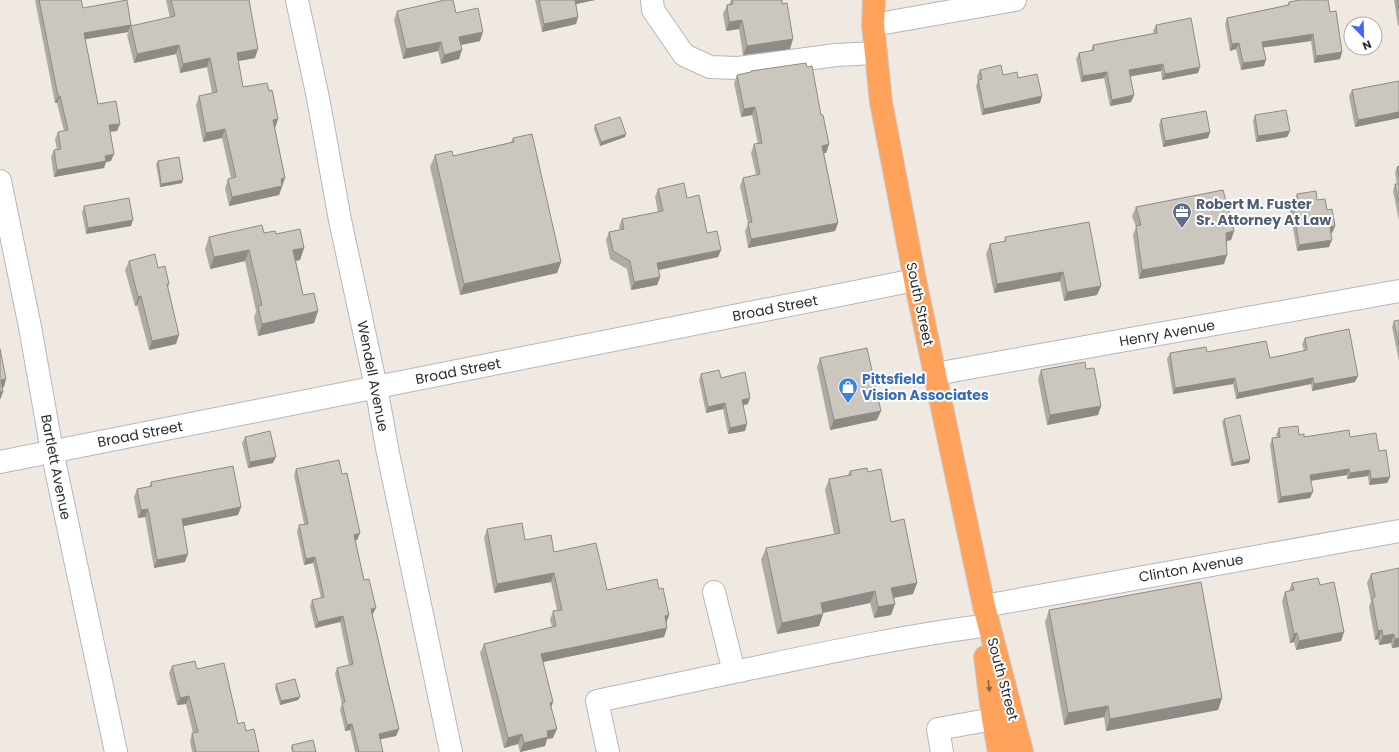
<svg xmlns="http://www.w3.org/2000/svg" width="1399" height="752" viewBox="0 0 1399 752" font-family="Poppins,sans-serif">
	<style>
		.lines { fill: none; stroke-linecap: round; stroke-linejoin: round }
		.minor-casing { stroke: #b4b7c1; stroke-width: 24 }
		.highway-casing { stroke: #c9c9c9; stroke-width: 24 }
		.minor { stroke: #fff; stroke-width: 22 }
		.highway { stroke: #ffa35c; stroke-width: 22 }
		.wall { fill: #afaba4 }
		.shaded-wall { fill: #8e8b86 }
		.building { fill: #cbc7bf; stroke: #8e8b86 }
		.oneway { fill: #8c6343 }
		.labels { text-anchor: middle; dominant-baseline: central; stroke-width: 4; stroke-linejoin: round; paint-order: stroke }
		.service-label { font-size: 14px; font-weight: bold; fill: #4e5e75; stroke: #fff; text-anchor: start }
		.street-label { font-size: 14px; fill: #2e2e2e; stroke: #fff }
		.shop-label { font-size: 14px; font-weight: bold; fill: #366cbe; stroke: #fff; text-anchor: start }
	</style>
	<rect width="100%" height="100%" fill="#efe9e1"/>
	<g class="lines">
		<defs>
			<path id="minor" d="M 297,0 L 318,98 L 340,220 L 376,387 L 388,453 L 451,752
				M 652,0 L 653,10 L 684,55 L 710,67 L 738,68 L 836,55 L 876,53
				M 873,25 L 1015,0
				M 0,181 L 30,327 L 52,451 L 116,752
				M 935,374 L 1399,291
				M 0,462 L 915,280
				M 714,592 L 734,672 C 816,655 898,637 982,626
				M 984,606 L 1399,531
				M 608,752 L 597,701 L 734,672
				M 942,752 L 938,729 L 993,719"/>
			<path id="highway" d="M 874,0 L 873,25 L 881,102 L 915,280 L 984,606 L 1022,752
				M 985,657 L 993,719 L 999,752"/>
		</defs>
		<!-- minor casing -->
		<use href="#minor" class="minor-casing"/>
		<!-- highway casing -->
		<use href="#highway" class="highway-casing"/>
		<!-- minor -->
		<use href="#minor" class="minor"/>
		<!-- highway -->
		<use href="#highway" class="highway"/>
	</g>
	<!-- wall -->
	<path class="wall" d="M 35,0 L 81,0 L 83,8 L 131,25 L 128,32 L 85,39 L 98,104 L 117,131 L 110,132 L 111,161 L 106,162 L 104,168 L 54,177 L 51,157 L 54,150 L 57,150 L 55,139 L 58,132 L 64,131 L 57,103 L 55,103 Z
		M 166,0 L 249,0 L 255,58 L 238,61 L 243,87 L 269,91 L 278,119 L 275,128 L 285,178 L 279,195 L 229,206 L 225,188 L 228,179 L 231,178 L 222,138 L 203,142 L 196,105 L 199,96 L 212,93 L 207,67 L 180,73 L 176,54 L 134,63 L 127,35 L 131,26 L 170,18 Z
		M 535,0 L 595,0 L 576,4 L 578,17 L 576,24 L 542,32 Z
		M 731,0 L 782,0 L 790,49 L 743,55 L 739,29 L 726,31 L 723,14 L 727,5 L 729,5 Z
		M 1394,0 L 1399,0 L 1399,26 L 1398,26 Z
		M 1289,2 L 1330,12 L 1342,52 L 1340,59 L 1314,63 L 1311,41 L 1264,47 L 1264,66 L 1241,70 L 1236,49 L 1230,51 L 1225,24 L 1227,18 L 1287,5 Z
		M 397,11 L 456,13 L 480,41 L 461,45 L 459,59 L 441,64 L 438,51 L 403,59 L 394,20 Z
		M 1156,25 L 1198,73 L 1162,80 L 1161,71 L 1130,76 L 1134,95 L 1131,102 L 1110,106 L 1104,78 L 1081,82 L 1076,59 L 1079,53 L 1091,51 L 1093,45 L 1154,33 L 1153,31 Z
		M 807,67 L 829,144 L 826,153 L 824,153 L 838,223 L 835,231 L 748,248 L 745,231 L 748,224 L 740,186 L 743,178 L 756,175 L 751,153 L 754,144 L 758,144 L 752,115 L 741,117 L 734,83 L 737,75 L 750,72 L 751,71 Z
		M 980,70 L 1003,75 L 1018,78 L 1042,96 L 1040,103 L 982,115 L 976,86 L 978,81 L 977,76 Z
		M 1399,81 L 1399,118 L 1355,127 L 1349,96 L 1352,90 Z
		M 1255,115 L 1290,131 L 1287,137 L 1256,142 L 1253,121 Z
		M 1161,119 L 1210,132 L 1208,138 L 1163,147 L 1159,125 Z
		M 595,125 L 625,137 L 600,146 L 594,129 Z
		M 513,138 L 561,262 L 557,273 L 460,295 L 430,167 L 435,155 L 453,156 L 511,142 Z
		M 158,161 L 182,183 L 160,187 L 156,164 Z
		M 1399,166 L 1399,221 L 1393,191 L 1395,184 L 1397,184 L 1395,173 L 1397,167 Z
		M 658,189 L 687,198 L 707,233 L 721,250 L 718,257 L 659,270 L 660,277 L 657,285 L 631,290 L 627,269 L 610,259 L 606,240 L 609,232 L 620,230 L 619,227 L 622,219 L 658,212 L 655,197 Z
		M 1297,194 L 1317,200 L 1327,210 L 1335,226 L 1332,233 L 1331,233 L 1329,247 L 1297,251 L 1290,211 L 1293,205 L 1295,205 L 1294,201 Z
		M 84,206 L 133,220 L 131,226 L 86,234 L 82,213 Z
		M 1136,207 L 1234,231 L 1231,240 L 1226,241 L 1224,264 L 1139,279 L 1133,235 L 1136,227 L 1132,216 Z
		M 264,233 L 276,234 L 304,248 L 300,260 L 296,261 L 303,295 L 318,311 L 314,323 L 258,336 L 254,318 L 256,311 L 245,261 L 210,269 L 205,249 L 209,237 Z
		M 1005,237 L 1101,286 L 1097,295 L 1064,301 L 1060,281 L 994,293 L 986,254 L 990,244 L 1004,242 Z
		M 129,261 L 158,268 L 169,284 L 168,288 L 176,344 L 149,350 L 137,305 L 135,306 L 125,270 Z
		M 1399,320 L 1399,361 L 1392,327 L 1394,321 Z
		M 1305,338 L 1355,382 L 1312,391 L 1311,384 L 1236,399 L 1233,384 L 1173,394 L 1167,359 L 1170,353 L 1207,352 L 1270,358 L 1304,351 L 1302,344 Z
		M 820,358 L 877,420 L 830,430 L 817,367 Z
		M 1086,369 L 1101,406 L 1098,415 L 1047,425 L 1038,379 L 1041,370 Z
		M 701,374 L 721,378 L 748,404 L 743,405 L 745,431 L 728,434 L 723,409 L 706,413 L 699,380 Z
		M 1224,419 L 1250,459 L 1249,463 L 1231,466 L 1222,422 Z
		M 1279,428 L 1304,437 L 1350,437 L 1379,451 L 1390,477 L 1387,483 L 1369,485 L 1368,476 L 1347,479 L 1347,475 L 1311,481 L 1310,498 L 1278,503 L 1270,445 L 1272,438 L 1277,438 L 1276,435 Z
		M 245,437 L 273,463 L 248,468 L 242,443 Z
		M 296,469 L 342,474 L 360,533 L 357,540 L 355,540 L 364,580 L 373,614 L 372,615 L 399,729 L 396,736 L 380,739 L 383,752 L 355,752 L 350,730 L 345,731 L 340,709 L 342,704 L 335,674 L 337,668 L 349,665 L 340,622 L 315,628 L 310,606 L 312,600 L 321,598 L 313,563 L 304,565 L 297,532 L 299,525 L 304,524 L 294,475 Z
		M 850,471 L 868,472 L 891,522 L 917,583 L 913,594 L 894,598 L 895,604 L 891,615 L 874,618 L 870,603 L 823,613 L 823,614 L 819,626 L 777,634 L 761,560 L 766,548 L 834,534 L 825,490 L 829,479 L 848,475 Z
		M 151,482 L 241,507 L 238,515 L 183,526 L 185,562 L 154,568 L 145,517 L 138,518 L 134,497 L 137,489 L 149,487 Z
		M 487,529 L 525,540 L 554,552 L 607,590 L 659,589 L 669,615 L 666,623 L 664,637 L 543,662 L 551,707 L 553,738 L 547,739 L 545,746 L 520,752 L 518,744 L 504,748 L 480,653 L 484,644 L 552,627 L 550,620 L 553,611 L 557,610 L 551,582 L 494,593 L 484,538 Z
		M 1371,574 L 1399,647 L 1392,648 L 1391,643 L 1379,645 L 1378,639 L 1375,640 L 1369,607 L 1371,601 L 1367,583 Z
		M 1292,583 L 1320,585 L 1344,632 L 1341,641 L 1296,650 L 1294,642 L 1290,643 L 1282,601 L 1285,592 L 1289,591 Z
		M 1049,610 L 1222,698 L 1218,710 L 1106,731 L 1104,717 L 1064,725 L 1045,622 Z
		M 172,666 L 197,669 L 238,724 L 246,731 L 259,752 L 192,752 L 190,741 L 192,733 L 193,733 L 186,704 L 177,705 L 169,673 Z
		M 276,684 L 300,697 L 298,700 L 280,705 L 275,688 Z
		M 292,745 L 316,752 L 292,752 L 291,748 Z"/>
	<!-- shaded-wall -->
	<path class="shaded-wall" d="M 573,0 L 595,0 L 572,5 Z
		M 578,17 L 576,24 L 542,32 L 544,24 Z
		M 742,20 L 739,29 L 726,31 L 729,22 Z
		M 131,25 L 128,32 L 81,40 L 84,33 Z
		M 483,32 L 480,41 L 456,46 L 459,37 Z
		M 1313,34 L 1311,41 L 1260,48 L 1262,42 Z
		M 793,39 L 790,49 L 743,55 L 747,46 Z
		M 441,42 L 438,51 L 403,59 L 406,49 Z
		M 1239,43 L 1236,49 L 1230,51 L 1232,44 Z
		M 179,45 L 176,54 L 134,63 L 137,54 Z
		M 258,49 L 255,58 L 233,62 L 237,53 Z
		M 462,50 L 459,59 L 441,64 L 444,55 Z
		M 1342,52 L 1340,59 L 1314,63 L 1316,56 Z
		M 210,58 L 207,67 L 180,73 L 183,64 Z
		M 1266,60 L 1264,66 L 1241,70 L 1243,63 Z
		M 1163,64 L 1161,71 L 1127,77 L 1129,70 Z
		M 1200,67 L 1198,73 L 1162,80 L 1165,74 Z
		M 1107,72 L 1104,78 L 1081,82 L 1083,76 Z
		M 1134,95 L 1131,102 L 1110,106 L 1112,100 Z
		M 58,96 L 60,96 L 57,103 L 55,103 Z
		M 1042,96 L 1040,103 L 982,115 L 984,109 Z
		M 755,107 L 752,115 L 741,117 L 744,109 Z
		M 1399,112 L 1399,118 L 1355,127 L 1358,120 Z
		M 278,119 L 275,128 L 273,120 Z
		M 120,124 L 117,131 L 106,132 L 109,125 Z
		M 225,129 L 222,138 L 203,142 L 206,133 Z
		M 1290,131 L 1287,137 L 1256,142 L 1258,136 Z
		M 1210,132 L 1208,138 L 1163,147 L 1165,141 Z
		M 626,134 L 625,137 L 600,146 L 601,142 Z
		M 829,144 L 826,153 L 819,154 L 822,146 Z
		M 114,154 L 111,161 L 106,162 L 104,168 L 54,177 L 57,170 L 105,156 Z
		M 285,178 L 279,195 L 229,206 L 232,197 Z
		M 183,180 L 182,183 L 160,187 L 161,184 Z
		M 133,220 L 131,226 L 86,234 L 88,228 Z
		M 838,223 L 835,231 L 748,248 L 751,239 Z
		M 1335,226 L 1332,233 L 1327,233 L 1330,227 Z
		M 1234,231 L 1231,240 L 1222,242 L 1226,233 Z
		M 1332,240 L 1329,247 L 1297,251 L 1299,245 Z
		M 304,248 L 300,260 L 289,262 L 293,250 Z
		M 249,250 L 245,261 L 210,269 L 214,257 Z
		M 721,250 L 718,257 L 654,271 L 657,263 Z
		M 1227,255 L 1224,264 L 1139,279 L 1142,270 Z
		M 561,262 L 557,273 L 460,295 L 464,284 Z
		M 1063,272 L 1060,281 L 994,293 L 997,284 Z
		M 660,277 L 657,285 L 631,290 L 634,282 Z
		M 1101,286 L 1097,295 L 1064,301 L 1067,292 Z
		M 141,296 L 137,305 L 135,306 L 138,297 Z
		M 318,311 L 314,323 L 258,336 L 262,324 Z
		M 179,335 L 176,344 L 149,350 L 152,341 Z
		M 1358,376 L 1355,382 L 1312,391 L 1314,384 Z
		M 1235,378 L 1233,384 L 1173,394 L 1175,388 Z
		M 1313,378 L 1311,384 L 1236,399 L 1238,393 Z
		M 6,379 L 4,387 L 0,387 L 1,380 Z
		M 0,392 L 3,392 L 0,400 Z
		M 750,398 L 748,404 L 740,406 L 742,400 Z
		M 725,403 L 723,409 L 706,413 L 708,407 Z
		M 1101,406 L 1098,415 L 1047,425 L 1050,415 Z
		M 881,411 L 877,420 L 830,430 L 834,420 Z
		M 747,424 L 745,431 L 728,434 L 730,428 Z
		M 276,457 L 273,463 L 248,468 L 250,462 Z
		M 1250,459 L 1249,463 L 1231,466 L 1233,463 Z
		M 1349,469 L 1347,475 L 1308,481 L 1310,475 Z
		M 1370,470 L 1368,476 L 1347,479 L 1350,473 Z
		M 1390,477 L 1387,483 L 1369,485 L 1371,479 Z
		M 1313,492 L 1310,498 L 1278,503 L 1281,497 Z
		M 241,507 L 238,515 L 179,527 L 182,519 Z
		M 148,509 L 145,517 L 138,518 L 141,510 Z
		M 360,533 L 357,540 L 351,541 L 354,535 Z
		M 188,554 L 185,562 L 154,568 L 157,560 Z
		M 315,557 L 313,563 L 304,565 L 306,559 Z
		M 554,573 L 551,582 L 494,593 L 497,584 Z
		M 917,583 L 913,594 L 887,599 L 891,588 Z
		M 875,591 L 870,603 L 817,614 L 821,603 Z
		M 895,604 L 891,615 L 874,618 L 878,607 Z
		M 376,608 L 373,614 L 369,615 L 371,609 Z
		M 823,614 L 819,626 L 777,634 L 782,623 Z
		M 669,615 L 666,624 L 665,616 Z
		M 343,616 L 340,622 L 315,628 L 318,622 Z
		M 667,628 L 664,637 L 538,663 L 541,654 Z
		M 1382,630 L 1378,639 L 1375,640 L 1378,631 Z
		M 1344,632 L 1341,641 L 1296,650 L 1299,641 Z
		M 1297,633 L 1294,642 L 1290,643 L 1294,634 Z
		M 1394,634 L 1391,643 L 1379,645 L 1383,636 Z
		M 1399,638 L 1399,647 L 1392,648 L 1395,639 Z
		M 189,696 L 186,704 L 177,705 L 180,698 Z
		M 300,697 L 298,700 L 280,705 L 281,701 Z
		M 1222,698 L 1218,710 L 1106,731 L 1110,719 Z
		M 553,702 L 550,711 L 550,703 Z
		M 1108,706 L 1104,717 L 1064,725 L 1068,713 Z
		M 352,724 L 350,730 L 345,731 L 347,725 Z
		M 399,729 L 396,736 L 377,740 L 379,734 Z
		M 557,729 L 553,738 L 547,739 L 545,746 L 520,752 L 524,743 L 547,731 Z
		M 522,734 L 518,744 L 504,748 L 508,738 Z"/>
	<!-- building -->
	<path class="building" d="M 39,0 L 81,0 L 83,8 L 127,0 L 131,25 L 84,33 L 98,104 L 116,101 L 120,124 L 109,125 L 114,154 L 105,156 L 106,161 L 57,170 L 54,150 L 61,149 L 58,132 L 68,130 L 60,96 L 58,96 Z
		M 171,0 L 249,0 L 258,49 L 237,53 L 243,87 L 267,83 L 269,91 L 272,90 L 278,119 L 273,120 L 285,178 L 281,179 L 282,186 L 232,197 L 228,179 L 236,177 L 225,129 L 206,133 L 199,96 L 217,92 L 210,58 L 183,64 L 179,45 L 137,54 L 131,26 L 175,16 Z
		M 445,0 L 453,0 L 456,13 L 478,8 L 483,32 L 459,37 L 462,50 L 444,55 L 441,42 L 406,49 L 397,11 Z
		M 539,0 L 575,0 L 578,17 L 544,24 Z
		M 732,0 L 782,0 L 782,4 L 787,3 L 793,39 L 747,46 L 742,20 L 729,22 L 727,5 L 733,4 Z
		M 1300,0 L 1328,0 L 1330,12 L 1336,11 L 1342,52 L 1316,56 L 1313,34 L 1262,42 L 1266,60 L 1243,63 L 1239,43 L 1232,44 L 1227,18 L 1289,5 L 1289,2 Z
		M 1397,0 L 1399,0 L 1399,11 Z
		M 1191,18 L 1200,67 L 1165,74 L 1163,64 L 1129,70 L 1134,95 L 1112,100 L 1107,72 L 1083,76 L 1079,53 L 1094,50 L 1093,45 L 1157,33 L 1156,25 Z
		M 806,63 L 807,67 L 812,66 L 821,115 L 823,115 L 829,144 L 822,146 L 838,223 L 751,239 L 748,223 L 752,222 L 743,178 L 760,174 L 754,144 L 762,143 L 755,107 L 744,109 L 737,75 L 751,72 L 751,71 Z
		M 1001,65 L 1003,75 L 1017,72 L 1018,78 L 1037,74 L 1042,96 L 984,109 L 978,80 L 982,79 L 980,70 Z
		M 1399,81 L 1399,112 L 1358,120 L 1352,90 Z
		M 1286,110 L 1290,131 L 1258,136 L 1255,115 Z
		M 1206,111 L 1210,132 L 1165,141 L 1161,119 Z
		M 620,117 L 626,134 L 601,142 L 595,125 Z
		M 532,134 L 561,262 L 464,284 L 435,155 L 452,151 L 453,156 L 514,142 L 513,138 Z
		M 179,157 L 183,180 L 161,184 L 158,161 Z
		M 1399,166 L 1399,176 L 1397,167 Z
		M 684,183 L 687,198 L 699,195 L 707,233 L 717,231 L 721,250 L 657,263 L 660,277 L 634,282 L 630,261 L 613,251 L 609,232 L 624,229 L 622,219 L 663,211 L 658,189 Z
		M 1395,184 L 1399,184 L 1399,203 Z
		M 1223,190 L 1234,231 L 1226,233 L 1227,255 L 1142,270 L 1136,226 L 1141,225 L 1136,207 Z
		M 1316,191 L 1317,200 L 1325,199 L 1327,210 L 1332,209 L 1335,226 L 1330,227 L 1332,240 L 1299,245 L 1293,205 L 1298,204 L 1297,194 Z
		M 129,198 L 133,220 L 88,228 L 84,206 Z
		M 1089,222 L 1101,286 L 1067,292 L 1063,272 L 997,284 L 990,244 L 1006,241 L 1005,237 Z
		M 262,225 L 264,233 L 275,231 L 276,234 L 300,229 L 304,248 L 293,250 L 303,295 L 314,293 L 318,311 L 262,324 L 258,306 L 262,305 L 249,250 L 214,257 L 209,237 Z
		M 155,254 L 158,268 L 165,266 L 169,284 L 167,284 L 179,335 L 152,341 L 141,296 L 138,297 L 129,261 Z
		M 1399,320 L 1399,345 L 1394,321 Z
		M 1349,329 L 1358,376 L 1314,384 L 1313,378 L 1238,393 L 1235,378 L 1175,388 L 1170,353 L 1206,347 L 1207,352 L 1266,341 L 1270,358 L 1307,350 L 1305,338 Z
		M 867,348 L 881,411 L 834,420 L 820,358 Z
		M 0,349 L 6,379 L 1,380 L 3,392 L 0,392 Z
		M 1085,362 L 1086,369 L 1094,368 L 1101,406 L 1050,415 L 1041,370 Z
		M 719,370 L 721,378 L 745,372 L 750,398 L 742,400 L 747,424 L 730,428 L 725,403 L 708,407 L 701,374 Z
		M 1240,415 L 1250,459 L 1233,463 L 1224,419 Z
		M 1298,426 L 1299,435 L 1304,434 L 1304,437 L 1349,430 L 1350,437 L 1376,433 L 1379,451 L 1386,450 L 1390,477 L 1371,479 L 1370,470 L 1350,473 L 1349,469 L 1310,475 L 1313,492 L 1281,497 L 1272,438 L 1280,437 L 1279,428 Z
		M 270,431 L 276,457 L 250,462 L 245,437 Z
		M 339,460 L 342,474 L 347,473 L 360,533 L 354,535 L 364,580 L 369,579 L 376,608 L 371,609 L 399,729 L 379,734 L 383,752 L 359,752 L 352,724 L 347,725 L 342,703 L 345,702 L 337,668 L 353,664 L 343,616 L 318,622 L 312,600 L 324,597 L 315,557 L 306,559 L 299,525 L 308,524 L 296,469 Z
		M 233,466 L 241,507 L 182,519 L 188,554 L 157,560 L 148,509 L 141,510 L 137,489 L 152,486 L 151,482 Z
		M 867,468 L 868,472 L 881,469 L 891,522 L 904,519 L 917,583 L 891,588 L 895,604 L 878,607 L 875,591 L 821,603 L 823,614 L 782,623 L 766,548 L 840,533 L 829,479 L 851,475 L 850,471 Z
		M 522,523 L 525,540 L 551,535 L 554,552 L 596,543 L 607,590 L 657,579 L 659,589 L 663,588 L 669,615 L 665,616 L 667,628 L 541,654 L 553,702 L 550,703 L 557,729 L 547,731 L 548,737 L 524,743 L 522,734 L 508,738 L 484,644 L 556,626 L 553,611 L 562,610 L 554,573 L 497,584 L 487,529 Z
		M 1399,568 L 1399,638 L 1395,639 L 1394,634 L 1383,636 L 1382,630 L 1378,631 L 1372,598 L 1375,597 L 1371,574 Z
		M 1318,578 L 1320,585 L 1334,582 L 1344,632 L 1299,641 L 1297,633 L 1294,634 L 1285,592 L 1294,590 L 1292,583 Z
		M 1201,582 L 1222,698 L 1110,719 L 1108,706 L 1068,713 L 1049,610 Z
		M 195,661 L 197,669 L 224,663 L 238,724 L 244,722 L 246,731 L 254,729 L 259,752 L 196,752 L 192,733 L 198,732 L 189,696 L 180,698 L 172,666 Z
		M 295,679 L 300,697 L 281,701 L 276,684 Z
		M 313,740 L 316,752 L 293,752 L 292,745 Z"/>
	<!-- one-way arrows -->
	<defs><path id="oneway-solid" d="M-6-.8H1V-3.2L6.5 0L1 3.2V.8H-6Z"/></defs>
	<use class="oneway" href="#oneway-solid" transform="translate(989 686) rotate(83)"/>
	<!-- icons -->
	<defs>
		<symbol id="office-pin" viewBox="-11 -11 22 30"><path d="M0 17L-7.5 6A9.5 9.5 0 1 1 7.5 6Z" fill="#5c6f8a" stroke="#fff"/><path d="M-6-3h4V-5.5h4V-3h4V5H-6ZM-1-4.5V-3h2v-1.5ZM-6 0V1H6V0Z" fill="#fff"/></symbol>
		<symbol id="shop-pin" viewBox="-11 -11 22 30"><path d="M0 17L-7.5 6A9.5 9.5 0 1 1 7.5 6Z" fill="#3f7fe0" stroke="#fff"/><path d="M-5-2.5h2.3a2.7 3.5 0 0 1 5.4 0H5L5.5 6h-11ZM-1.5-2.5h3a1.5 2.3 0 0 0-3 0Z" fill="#fff"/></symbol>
	</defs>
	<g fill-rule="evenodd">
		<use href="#office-pin" x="1171" y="201" width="22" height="30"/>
		<use href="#shop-pin" x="837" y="376" width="22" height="30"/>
	</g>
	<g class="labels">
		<!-- service labels -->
		<g class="service-label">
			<text x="1196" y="204">Robert M. Fuster<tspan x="1196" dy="16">Sr. Attorney At Law</tspan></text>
		</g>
		<!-- street labels -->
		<g class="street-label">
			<text transform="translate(920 304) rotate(78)">South Street</text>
			<text transform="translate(775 308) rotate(-11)">Broad Street</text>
			<text transform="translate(1167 333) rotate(-10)">Henry Avenue</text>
			<text transform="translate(458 371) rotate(-11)">Broad Street</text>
			<text transform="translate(373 376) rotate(79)">Wendell Avenue</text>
			<text transform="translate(140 434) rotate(-11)">Broad Street</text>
			<text transform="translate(56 467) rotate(79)">Bartlett Avenue</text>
			<text transform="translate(1191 568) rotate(-10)">Clinton Avenue</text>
			<text transform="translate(1003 679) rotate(75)">South Street</text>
		</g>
		<!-- shop labels -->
		<g class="shop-label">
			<text x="862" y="379">Pittsfield<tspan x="862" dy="16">Vision Associates</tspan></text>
		</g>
	</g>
	<!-- north arrow -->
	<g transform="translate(1363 36) rotate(157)"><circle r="19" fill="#ffffff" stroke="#ababab"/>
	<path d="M0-3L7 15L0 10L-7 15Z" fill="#4264fb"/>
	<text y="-6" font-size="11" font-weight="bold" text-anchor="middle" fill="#2e2e2e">N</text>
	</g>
</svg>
